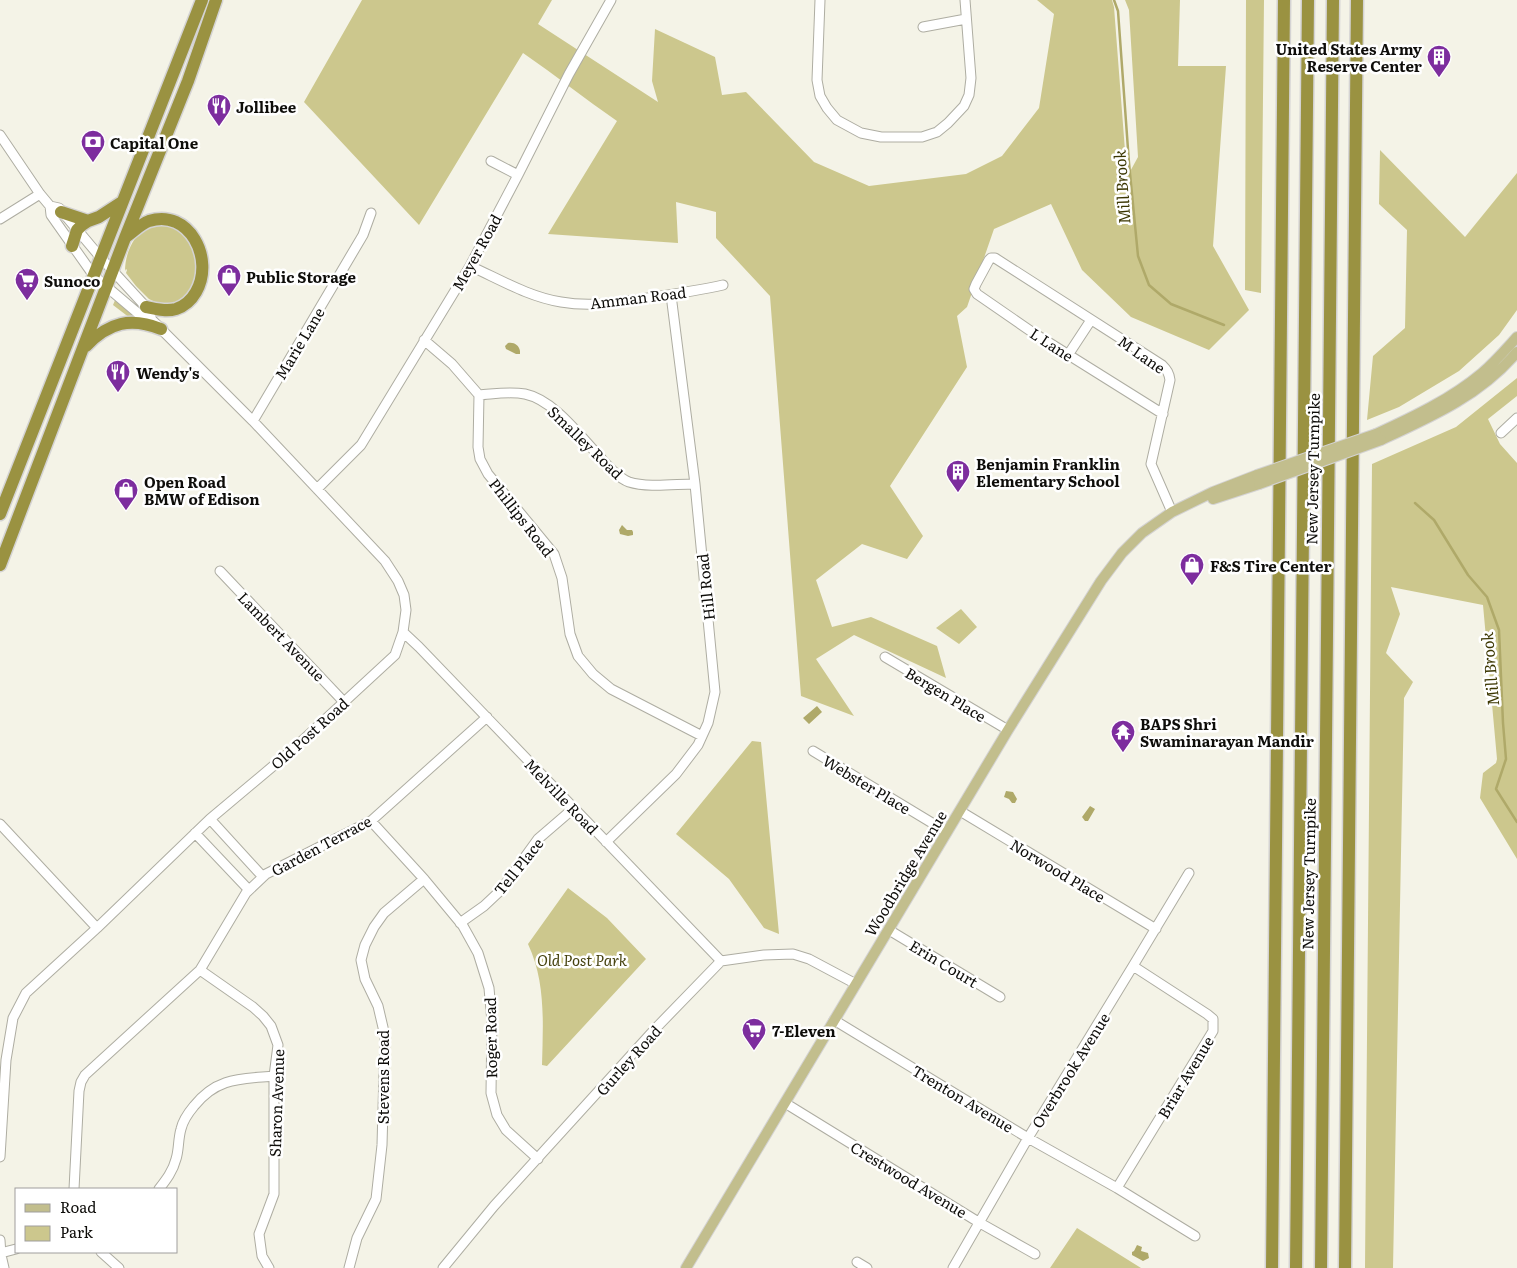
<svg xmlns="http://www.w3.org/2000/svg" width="1517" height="1268" viewBox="0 0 1517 1268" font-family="Literata,serif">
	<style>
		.green { fill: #ccc78d }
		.water { fill: #afa969 }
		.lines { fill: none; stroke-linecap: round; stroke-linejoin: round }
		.stream { stroke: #afa969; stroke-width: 2.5 }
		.minor-casing { stroke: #aeada2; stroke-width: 11 }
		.major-casing { stroke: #d4d3d3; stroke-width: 12 }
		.highway-casing { stroke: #d4d3d3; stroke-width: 15 }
		.minor { stroke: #fff; stroke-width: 9 }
		.major { stroke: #c2be8d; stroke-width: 10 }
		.highway { stroke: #9a9241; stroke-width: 12 }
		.major-bridge-casing { stroke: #d4d3d3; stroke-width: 12; stroke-linecap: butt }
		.major-bridge { stroke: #c2be8d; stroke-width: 10 }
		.labels { text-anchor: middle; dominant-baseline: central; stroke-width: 5; stroke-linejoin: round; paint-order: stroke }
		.poi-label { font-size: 15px; font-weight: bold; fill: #0e0d0a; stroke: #fff; text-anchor: start }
		.street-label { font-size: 15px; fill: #0e0d0a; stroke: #fff }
		.park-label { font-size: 15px; font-style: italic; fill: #46420f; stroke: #fff }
		.water-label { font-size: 16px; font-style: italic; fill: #3b3601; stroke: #fff }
	</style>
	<rect width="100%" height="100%" fill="#f4f3e7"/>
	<!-- green -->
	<path class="green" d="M 362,0 L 552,0 L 538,24 L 658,102 L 652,81 L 655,29 L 715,57 L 722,95 L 746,92 L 814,162 L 869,186 L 966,174 L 1002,156 L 1039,108 L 1054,14 L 1037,0 L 1112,0 L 1114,7 L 1127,177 L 1138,157 L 1129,10 L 1125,0 L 1180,0 L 1178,66 L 1226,66 L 1213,246 L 1249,310 L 1209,350 L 1131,317 L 1082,270 L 1051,204 L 994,229 L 967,307 L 957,316 L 967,367 L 890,486 L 923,536 L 907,559 L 862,544 L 816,580 L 832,627 L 871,617 L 937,646 L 946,678 L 854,635 L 816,659 L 854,716 L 801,696 L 770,296 L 716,238 L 716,212 L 676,202 L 678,243 L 548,234 L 617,121 C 585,99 555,75 523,53 L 419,225 L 304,102 Z
		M 1246,0 L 1264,0 L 1261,293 L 1245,290 Z
		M 1380,150 L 1465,237 L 1517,173 L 1517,310 L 1499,335 L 1459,371 L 1399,407 L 1367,420 L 1373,356 L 1405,328 L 1407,230 L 1379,204 Z
		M 164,224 L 178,229 L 184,234 L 196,252 L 198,272 L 191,291 L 178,303 L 165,305 L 157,303 L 149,299 L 136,286 L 126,273 L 127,270 L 126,269 L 125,271 C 125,254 133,235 148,227 C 153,225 159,225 164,224 Z
		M 116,298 L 138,317 L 130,318 L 113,305 Z
		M 1517,378 L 1517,396 L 1488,419 L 1500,444 L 1517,463 L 1517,859 L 1480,798 L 1483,773 L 1496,763 L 1497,759 L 1483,605 L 1391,587 L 1400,614 L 1386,653 L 1413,682 L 1404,698 L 1393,1268 L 1365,1268 L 1372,464 L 1456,427 Z
		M 961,609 L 977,627 L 959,644 L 936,628 Z
		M 752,741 L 761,742 L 779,934 L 764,928 L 729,879 L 676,834 Z
		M 568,888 L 607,918 L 646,959 L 547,1066 L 542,1065 C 543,1024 546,982 528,944 Z
		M 1077,1228 L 1141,1268 L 1050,1268 Z"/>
	<!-- water -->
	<path class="water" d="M 508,343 C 514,342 519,345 520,351 L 520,354 L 516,354 L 506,349 L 505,346 Z
		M 622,525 L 627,530 L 632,530 L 633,532 L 633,535 L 628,536 L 620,534 L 619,530 Z
		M 817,706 L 822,712 L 809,724 L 803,718 Z
		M 1006,791 L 1013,792 L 1017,799 L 1015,803 L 1012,803 L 1009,799 L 1004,797 Z
		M 1090,806 L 1095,809 L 1088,821 L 1085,821 L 1082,817 Z
		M 1137,1245 L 1142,1247 L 1141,1251 L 1148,1253 L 1149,1258 L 1143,1261 L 1132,1255 L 1132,1252 L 1134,1251 Z"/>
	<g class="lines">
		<!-- stream -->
		<path class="stream" d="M 1114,0 L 1118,11 L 1129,163 L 1138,256 L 1149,285 L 1171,304 L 1224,325
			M 1415,503 L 1434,520 L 1468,575 L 1487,597 L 1499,630 L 1503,723 L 1506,759 L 1496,789 L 1517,822"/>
		<defs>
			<path id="minor" d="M 820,0 L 817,80 L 820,96 L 827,108 L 837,120 L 861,133 L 881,137 L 922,137 L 937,132 L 948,123 L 964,106 L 969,95 L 971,78 L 965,0
				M 923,27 L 966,19
				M 0,135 L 40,194 L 50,206 L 51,215 L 94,276 L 140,315 L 152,320
				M 491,161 L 518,175
				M 0,219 L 40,194
				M 470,266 C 499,279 529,297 561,302 C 589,307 613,303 641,299 C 668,295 696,291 723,285
				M 424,340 L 452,364 L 479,395 L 478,447 L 480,459 L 488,474 L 554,554 L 562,578 L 570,634 L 578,656 L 593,674 L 611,689 L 702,736
				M 1068,355 L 1091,320
				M 479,395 C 494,394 509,391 525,394 C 554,400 580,436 600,457 C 608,466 618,478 629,482 C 648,488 675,484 695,484
				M 1163,414 L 1032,332 L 977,294 L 974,289 L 976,284 L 989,260 L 991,258 L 995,258 L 1162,365 C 1167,370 1169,373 1170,380 L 1151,464 L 1172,512
				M 253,421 L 363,235 L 371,213
				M 1501,433 L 1517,418
				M 317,489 L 361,445 L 470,266 L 518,175 L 569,74 L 611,0
				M 220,571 L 344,702
				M 403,632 L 419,647 L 721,961
				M 885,657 L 1008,730
				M 813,751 L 947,832
				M 960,811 L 1156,929
				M 210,819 L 263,877
				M 371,821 L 424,879 L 463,926 L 478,953 L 489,988 L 492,1022 L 491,1093 L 497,1115 L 506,1130 L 538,1159
				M 0,824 L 97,928
				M 195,833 L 249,890
				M 606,842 L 676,774 L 698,745 L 708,723 L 715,692 L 695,484 L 671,295
				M 460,923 L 484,906 L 501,890 L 538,839 L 574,808
				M 889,930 L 1000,997
				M 200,970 L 253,1007 L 263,1016 L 271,1026 L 278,1045 L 274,1076 L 274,1194 L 259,1234 L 262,1256 L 269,1268
				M 834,1020 L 1028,1138 L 1117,1188 L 1195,1236
				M 785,1103 L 980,1223 L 1035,1254
				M 0,1157 L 6,1060 L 13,1018 L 26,993 L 97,928 L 210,819 L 291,751 L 395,655 L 403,632 L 406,610 L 404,595 L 398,581 L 385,561 L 253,421 L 152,320 L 146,307 L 101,258 L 59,208 L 50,206
				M 1117,1188 L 1213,1031 L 1213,1019 L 1207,1014 L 1133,966
				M 74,1189 L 79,1091 L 81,1082 L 85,1075 L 200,970 L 246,893 L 266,874 L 371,821 L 487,717
				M 159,1189 C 166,1180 173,1171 176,1159 C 179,1150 178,1139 181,1129 C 183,1120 189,1112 194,1106 C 217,1077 241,1079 274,1076
				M 0,1240 L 1,1255 L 4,1268
				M 101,1252 L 119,1268
				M 1,1253 L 16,1249
				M 857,1262 L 867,1268
				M 349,1268 L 357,1238 L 376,1199 L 382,1145 L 385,1036 L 378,1006 L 365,979 L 361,960 L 365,945 L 374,927 L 384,913 L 424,879
				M 443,1268 L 494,1206 L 655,1029 L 721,961 L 764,955 L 793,954 L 809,959 L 856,984
				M 953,1268 L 1028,1138 L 1133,966 L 1189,873"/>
			<path id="major" d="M 1376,434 C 1413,417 1451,399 1482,373 C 1495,362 1506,349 1517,337
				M 1381,440 C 1431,417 1481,395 1517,352
				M 1213,499 L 1259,484
				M 686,1268 L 1008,730 L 1101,581 L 1122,553 L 1142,533 L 1172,512 L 1213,492 L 1257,475"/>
			<path id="highway" d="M 61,212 L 88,221
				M 127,236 C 134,231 141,224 149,221 C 189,208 215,259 196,292 C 192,299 185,306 176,309 C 166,312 156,309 146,307
				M 72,246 L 77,230 L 82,225 L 88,221 L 99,217 L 122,202
				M 86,346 C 109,322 131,317 161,329
				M 0,514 L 202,0
				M 0,565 L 125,238 L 188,81 L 216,0
				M 1272,1268 L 1284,0
				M 1296,1268 L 1308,0
				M 1321,1268 L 1333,0
				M 1345,1268 L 1357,0"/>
		</defs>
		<!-- minor casing -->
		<use href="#minor" class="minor-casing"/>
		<!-- major casing -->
		<use href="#major" class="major-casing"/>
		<!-- highway casing -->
		<use href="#highway" class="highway-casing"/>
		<!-- minor -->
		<use href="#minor" class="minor"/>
		<!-- major -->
		<use href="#major" class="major"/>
		<!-- highway -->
		<use href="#highway" class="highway"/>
		<defs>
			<path id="major-bridge" d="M 1257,475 L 1376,434
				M 1259,484 L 1381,440"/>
		</defs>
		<!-- major-bridge casing -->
		<use href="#major-bridge" class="major-bridge-casing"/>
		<!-- major-bridge -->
		<use href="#major-bridge" class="major-bridge"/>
	</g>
	<!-- icons -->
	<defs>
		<symbol id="building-pin" viewBox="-11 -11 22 30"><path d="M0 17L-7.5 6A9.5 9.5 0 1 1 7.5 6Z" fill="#7d2d9e" stroke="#fff"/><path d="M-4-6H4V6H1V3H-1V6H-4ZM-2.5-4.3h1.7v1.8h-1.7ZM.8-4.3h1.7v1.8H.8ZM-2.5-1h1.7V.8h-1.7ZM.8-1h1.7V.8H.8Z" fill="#fff"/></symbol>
		<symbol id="restaurant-pin" viewBox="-11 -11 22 30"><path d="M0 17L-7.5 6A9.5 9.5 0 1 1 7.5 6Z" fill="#7d2d9e" stroke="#fff"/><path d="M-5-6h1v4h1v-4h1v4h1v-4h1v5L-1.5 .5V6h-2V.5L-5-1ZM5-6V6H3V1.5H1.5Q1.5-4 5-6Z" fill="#fff"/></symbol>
		<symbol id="bank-pin" viewBox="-11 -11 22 30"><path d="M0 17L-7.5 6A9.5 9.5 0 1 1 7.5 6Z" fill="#7d2d9e" stroke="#fff"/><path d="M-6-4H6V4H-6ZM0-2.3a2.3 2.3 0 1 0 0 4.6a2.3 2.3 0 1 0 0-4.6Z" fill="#fff"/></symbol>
		<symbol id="shop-pin" viewBox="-11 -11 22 30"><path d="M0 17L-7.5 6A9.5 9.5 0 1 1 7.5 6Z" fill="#7d2d9e" stroke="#fff"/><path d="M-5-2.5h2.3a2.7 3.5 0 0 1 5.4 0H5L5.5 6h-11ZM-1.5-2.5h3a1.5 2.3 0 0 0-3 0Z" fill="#fff"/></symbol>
		<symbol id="supermarket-pin" viewBox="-11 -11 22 30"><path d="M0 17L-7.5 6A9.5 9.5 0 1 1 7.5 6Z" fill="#7d2d9e" stroke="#fff"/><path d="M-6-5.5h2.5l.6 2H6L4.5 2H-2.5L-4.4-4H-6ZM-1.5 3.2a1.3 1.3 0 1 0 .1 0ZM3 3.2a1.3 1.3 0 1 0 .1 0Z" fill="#fff"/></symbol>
		<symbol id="temple-pin" viewBox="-11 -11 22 30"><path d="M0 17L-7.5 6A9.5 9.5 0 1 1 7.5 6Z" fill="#7d2d9e" stroke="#fff"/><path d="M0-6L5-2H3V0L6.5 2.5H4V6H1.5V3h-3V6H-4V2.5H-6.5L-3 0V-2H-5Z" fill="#fff"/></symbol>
	</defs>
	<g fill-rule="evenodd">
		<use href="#building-pin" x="1425" y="43" width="28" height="38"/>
		<use href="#restaurant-pin" x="205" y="92" width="28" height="38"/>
		<use href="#bank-pin" x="79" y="128" width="28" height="38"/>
		<use href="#shop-pin" x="215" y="262" width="28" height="38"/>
		<use href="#supermarket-pin" x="13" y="266" width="28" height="38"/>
		<use href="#restaurant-pin" x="104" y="358" width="28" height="38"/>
		<use href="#building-pin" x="944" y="458" width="28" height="38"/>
		<use href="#shop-pin" x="112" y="476" width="28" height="38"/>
		<use href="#shop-pin" x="1178" y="551" width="28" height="38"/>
		<use href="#temple-pin" x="1109" y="718" width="28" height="38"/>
		<use href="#supermarket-pin" x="740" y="1016" width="28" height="38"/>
	</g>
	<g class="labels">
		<!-- poi labels -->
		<g class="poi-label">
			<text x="1422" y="48" text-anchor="end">United States Army<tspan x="1422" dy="17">Reserve Center</tspan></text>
			<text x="236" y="106">Jollibee</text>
			<text x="110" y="142">Capital One</text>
			<text x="246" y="276">Public Storage</text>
			<text x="44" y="280">Sunoco</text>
			<text x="136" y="372">Wendy's</text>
			<text x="976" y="463">Benjamin Franklin<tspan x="976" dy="17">Elementary School</tspan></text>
			<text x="144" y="481">Open Road<tspan x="144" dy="17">BMW of Edison</tspan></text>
			<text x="1210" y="565">F&amp;S Tire Center</text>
			<text x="1140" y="723">BAPS Shri<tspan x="1140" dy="17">Swaminarayan Mandir</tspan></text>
			<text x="772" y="1030">7-Eleven</text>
		</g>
		<!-- street labels -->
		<g class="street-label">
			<text transform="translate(476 252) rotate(-61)">Meyer Road</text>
			<text transform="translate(638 297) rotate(-7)">Amman Road</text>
			<text transform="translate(299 343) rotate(-59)">Marie Lane</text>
			<text transform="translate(1052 344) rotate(33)">L Lane</text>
			<text transform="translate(1142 354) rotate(35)">M Lane</text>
			<text transform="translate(586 442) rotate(44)">Smalley Road</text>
			<text transform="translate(1312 469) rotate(-89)">New Jersey Turnpike</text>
			<text transform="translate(522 517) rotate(52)">Phillips Road</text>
			<text transform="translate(705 587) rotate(-96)">Hill Road</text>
			<text transform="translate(282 636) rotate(46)">Lambert Avenue</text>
			<text transform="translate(946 694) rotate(31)">Bergen Place</text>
			<text transform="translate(309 733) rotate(-42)">Old Post Road</text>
			<text transform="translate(867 784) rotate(31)">Webster Place</text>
			<text transform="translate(562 796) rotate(46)">Melville Road</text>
			<text transform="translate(321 845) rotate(-28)">Garden Terrace</text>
			<text transform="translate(518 866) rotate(-51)">Tell Place</text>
			<text transform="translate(1058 870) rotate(31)">Norwood Place</text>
			<text transform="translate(905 873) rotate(-59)">Woodbridge Avenue</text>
			<text transform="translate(1308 874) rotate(-89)">New Jersey Turnpike</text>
			<text transform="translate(944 963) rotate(31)">Erin Court</text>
			<text transform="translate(490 1038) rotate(-91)">Roger Road</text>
			<text transform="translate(628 1060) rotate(-48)">Gurley Road</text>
			<text transform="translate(1070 1070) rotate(-58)">Overbrook Avenue</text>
			<text transform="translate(382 1077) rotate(-90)">Stevens Road</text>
			<text transform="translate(1185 1077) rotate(-59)">Briar Avenue</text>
			<text transform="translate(963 1098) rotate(31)">Trenton Avenue</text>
			<text transform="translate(276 1103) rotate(-88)">Sharon Avenue</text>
			<text transform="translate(909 1179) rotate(31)">Crestwood Avenue</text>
		</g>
		<!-- park labels -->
		<g class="park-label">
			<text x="582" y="959">Old Post Park</text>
		</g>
		<!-- water labels -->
		<g class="water-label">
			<text transform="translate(1121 187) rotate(-94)">Mill Brook</text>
			<text transform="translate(1489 669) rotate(-95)">Mill Brook</text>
		</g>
	</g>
	<!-- legend -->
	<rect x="15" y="1188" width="162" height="65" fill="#ffffff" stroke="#9f9e9d"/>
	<rect x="25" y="1204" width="25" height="8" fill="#c2be8d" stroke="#9f9e9d"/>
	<text x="60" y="1213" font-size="15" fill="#0e0d0a">Road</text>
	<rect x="25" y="1226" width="25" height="15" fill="#ccc78d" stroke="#9f9e9d"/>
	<text x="60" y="1238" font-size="15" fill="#0e0d0a">Park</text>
</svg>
